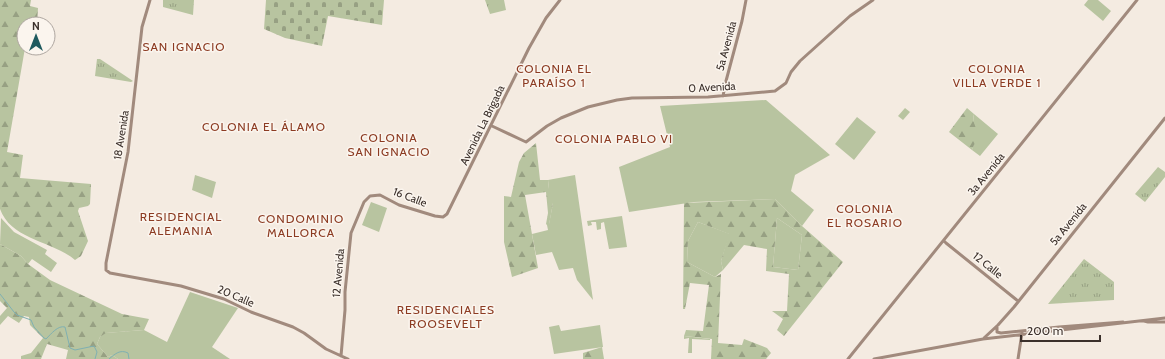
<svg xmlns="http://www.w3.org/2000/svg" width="1165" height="359" viewBox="0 0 1165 359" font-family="Cabin,sans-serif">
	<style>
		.grass { fill: #b8c4a0 }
		.forest { fill: url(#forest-firs); fill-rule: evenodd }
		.cemetery { fill: url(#cemetery-stones) }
		.park { fill: url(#park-tufts) }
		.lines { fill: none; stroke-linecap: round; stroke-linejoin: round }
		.stream { stroke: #7fb0b2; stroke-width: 1 }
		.secondary { stroke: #a18a7d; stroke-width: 3 }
		.labels { text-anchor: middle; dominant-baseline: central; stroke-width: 3; stroke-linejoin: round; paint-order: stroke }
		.street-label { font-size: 11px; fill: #3b302b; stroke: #fbf5ee }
		.neighbourhood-label { font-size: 12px; letter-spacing: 1px; fill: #8c3b22; stroke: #fbf5ee }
	</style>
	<defs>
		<pattern id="forest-firs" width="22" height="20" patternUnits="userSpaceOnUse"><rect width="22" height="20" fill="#b8c4a0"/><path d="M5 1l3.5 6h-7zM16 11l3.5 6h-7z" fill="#97a083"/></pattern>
		<pattern id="cemetery-stones" width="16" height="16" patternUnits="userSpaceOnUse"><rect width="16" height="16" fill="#b8c4a0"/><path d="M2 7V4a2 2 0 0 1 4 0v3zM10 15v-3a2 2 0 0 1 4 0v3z" fill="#97a083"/></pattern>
		<pattern id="park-tufts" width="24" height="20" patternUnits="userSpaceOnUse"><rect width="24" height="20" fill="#b8c4a0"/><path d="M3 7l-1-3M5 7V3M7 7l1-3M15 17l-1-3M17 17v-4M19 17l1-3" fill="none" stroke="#97a083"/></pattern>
	</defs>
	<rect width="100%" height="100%" fill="#f4ebe1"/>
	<!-- grass -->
	<path class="grass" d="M 1088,0 L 1098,0 L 1111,11 L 1103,21 L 1084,5 Z
		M 766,100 L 830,155 L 795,175 L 791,191 L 814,210 L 802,226 L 775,199 L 694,202 L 629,212 L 619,167 L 670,147 L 660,106 Z
		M 905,108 L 910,112 L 903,120 L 898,116 Z
		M 974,114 L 998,134 L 980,156 L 972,150 C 977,138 972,127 974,114 Z
		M 857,117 L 876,132 L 854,160 L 835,144 Z
		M 195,175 L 216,182 L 212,198 L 192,190 Z
		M 575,175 L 593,300 L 577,280 L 573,268 L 559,270 L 552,252 L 536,255 L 532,234 L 548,230 L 547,225 L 549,224 L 553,203 L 549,189 L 548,180 Z
		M 371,202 L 387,208 L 379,232 L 362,225 Z
		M 622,216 L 627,247 L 609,249 L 604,222 L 601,223 L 601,229 L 597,230 L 596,222 L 591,222 L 592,225 L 588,226 L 587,221 Z
		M 1,218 L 14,232 L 47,250 L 45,254 L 57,263 L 51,272 L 32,259 L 28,264 L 21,256 L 0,244 Z
		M 777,218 L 802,235 L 798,270 L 773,267 Z
		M 698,222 L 730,234 L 721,261 L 723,270 L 715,277 L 687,262 L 688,241 Z
		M 190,292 L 238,308 L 212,347 L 230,359 L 118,359 L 112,355 L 108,357 L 97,344 L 100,337 L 105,333 L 144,330 L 167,342 Z
		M 559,325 L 561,331 L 600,325 L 603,347 L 554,354 L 549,327 Z
		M 684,336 L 710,339 L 710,340 L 692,339 L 692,353 L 688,353 L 689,338 L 684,339 Z"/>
	<!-- forest -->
	<path class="forest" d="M 0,0 L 31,0 L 30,6 L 38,8 L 37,24 L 24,24 L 25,48 L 7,152 L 23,155 L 20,178 L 91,184 L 90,204 L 88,206 L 79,208 L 78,211 L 88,241 L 81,256 L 75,260 C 53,241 11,240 0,209 Z
		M 967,108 L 974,114 C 972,124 977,126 977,134 C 977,139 974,145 972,150 L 949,132 Z
		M 536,143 L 540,180 L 548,180 L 549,189 L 553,189 L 553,203 L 549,225 L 547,225 L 546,224 L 548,213 L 546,192 L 525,195 L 538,268 L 512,277 L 504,242 L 504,196 L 511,197 L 519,162 L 524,153 Z
		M 775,199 L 802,226 L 843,262 L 784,336 L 777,330 L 783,319 L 772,311 L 787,311 L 789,274 L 766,271 L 767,249 L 744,245 L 723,270 L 721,261 L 729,234 L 698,222 L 688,241 L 687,262 L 715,277 L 721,274 L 718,343 L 742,345 L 744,339 L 767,348 L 771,353 L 766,359 L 711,359 L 712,339 L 684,336 L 686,330 L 703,331 L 709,285 L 690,283 L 685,309 L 683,309 L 684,203 ZM 777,218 L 802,235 L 798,270 L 773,267 Z
		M 0,244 L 21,256 L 28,264 L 50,280 L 122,314 L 149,319 L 144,330 L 106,333 L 100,337 L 97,344 L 108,357 L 112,355 L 118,359 L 66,359 L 68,350 L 47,344 L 41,359 L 21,359 L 21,356 L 31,353 L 43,338 L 30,325 L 29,317 L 24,316 L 19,323 L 8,316 L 0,325 L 0,316 L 7,308 L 0,301 Z
		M 602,347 L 604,359 L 583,359 L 583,353 Z"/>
	<!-- cemetery -->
	<path class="cemetery" d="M 266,0 L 384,0 L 382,25 L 328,16 L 322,46 L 285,38 L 264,29 Z"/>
	<!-- park -->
	<path class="park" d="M 163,0 L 194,0 L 193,15 L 163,7 Z
		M 485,0 L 504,0 L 506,10 L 490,14 Z
		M 97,59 L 100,59 L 133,81 L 131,82 L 95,76 Z
		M 1158,167 L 1165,172 L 1165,177 L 1145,202 L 1135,194 Z
		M 1084,259 L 1114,282 L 1114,300 L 1048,304 Z"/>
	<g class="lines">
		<!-- stream -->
		<path class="stream" d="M 0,294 L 14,312 L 17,315 L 31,320 L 34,327 L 44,338 L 46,339 C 51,334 58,325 65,327 L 70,348 L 75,350 L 94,346 L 97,352 L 95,359
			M 109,359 C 115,354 120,349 128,353 L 129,359"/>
		<!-- secondary -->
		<path class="secondary" d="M 150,0 L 142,27 L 128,152 L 106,263 L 106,270 L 110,273 L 181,286 L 224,299 L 251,312 L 293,327 L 304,333 L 326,349 L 348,359
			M 723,96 L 726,81 L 742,21 L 746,0
			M 492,126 L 526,142 L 547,126 L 561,118 L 588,107 L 617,100 L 632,98 L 708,97 L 775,91 L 786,83 L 791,72 L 800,61 L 850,16 L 873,0
			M 944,241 L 946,243 L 1018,301
			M 1144,321 L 1148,322 L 1165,322
			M 997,327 L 997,332 L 1001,333 L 1059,327 L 1123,322
			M 984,338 L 998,325 L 1014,307 L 1165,118
			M 341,356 L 345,310 L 345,292 L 351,233 L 364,202 L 370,196 L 380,195 L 399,205 L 435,216 L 443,217 L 447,214 L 529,48 L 546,18 L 560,0
			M 848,359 L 1137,0
			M 874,359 L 983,339 L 1165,318
			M 1018,359 L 1022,333"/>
	</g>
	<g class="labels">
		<!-- street labels -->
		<g class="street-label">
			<text transform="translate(726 46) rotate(-75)">5a Avenida</text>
			<text transform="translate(712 87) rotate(-3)">0 Avenida</text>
			<text transform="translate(482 125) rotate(-64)">Avenida La Brigada</text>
			<text transform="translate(121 135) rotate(-81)">18 Avenida</text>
			<text transform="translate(986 174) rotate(-51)">3a Avenida</text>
			<text transform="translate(410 197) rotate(21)">16 Calle</text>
			<text transform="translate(1068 224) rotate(-51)">5a Avenida</text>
			<text transform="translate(988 265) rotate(39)">12 Calle</text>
			<text transform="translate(338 273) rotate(-85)">12 Avenida</text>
			<text transform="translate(236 296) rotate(23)">20 Calle</text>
		</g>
		<!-- neighbourhood labels -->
		<g class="neighbourhood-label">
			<text x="184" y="46">SAN IGNACIO</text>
			<text x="554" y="68">COLONIA EL<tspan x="554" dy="14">PARAÍSO 1</tspan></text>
			<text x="997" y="68">COLONIA<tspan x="997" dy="14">VILLA VERDE 1</tspan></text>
			<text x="264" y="126">COLONIA EL ÁLAMO</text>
			<text x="389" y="137">COLONIA<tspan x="389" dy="14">SAN IGNACIO</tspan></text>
			<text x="614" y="138">COLONIA PABLO VI</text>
			<text x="865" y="208">COLONIA<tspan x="865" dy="14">EL ROSARIO</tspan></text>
			<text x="181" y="216">RESIDENCIAL<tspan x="181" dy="14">ALEMANIA</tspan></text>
			<text x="301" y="218">CONDOMINIO<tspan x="301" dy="14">MALLORCA</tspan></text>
			<text x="446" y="309">RESIDENCIALES<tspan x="446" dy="14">ROOSEVELT</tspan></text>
		</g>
	</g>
	<!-- north arrow -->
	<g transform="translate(36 36)"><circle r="19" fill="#fbf5ee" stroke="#aea6a0"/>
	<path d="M0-3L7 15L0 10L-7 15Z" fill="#1f5a5e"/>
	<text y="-6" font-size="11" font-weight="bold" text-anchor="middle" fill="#3b302b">N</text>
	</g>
	<!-- scale -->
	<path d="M1021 335v6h79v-6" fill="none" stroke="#3b302b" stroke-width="2"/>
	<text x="1027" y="335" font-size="12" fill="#3b302b" stroke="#fbf5ee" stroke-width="3" paint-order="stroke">200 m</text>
</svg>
